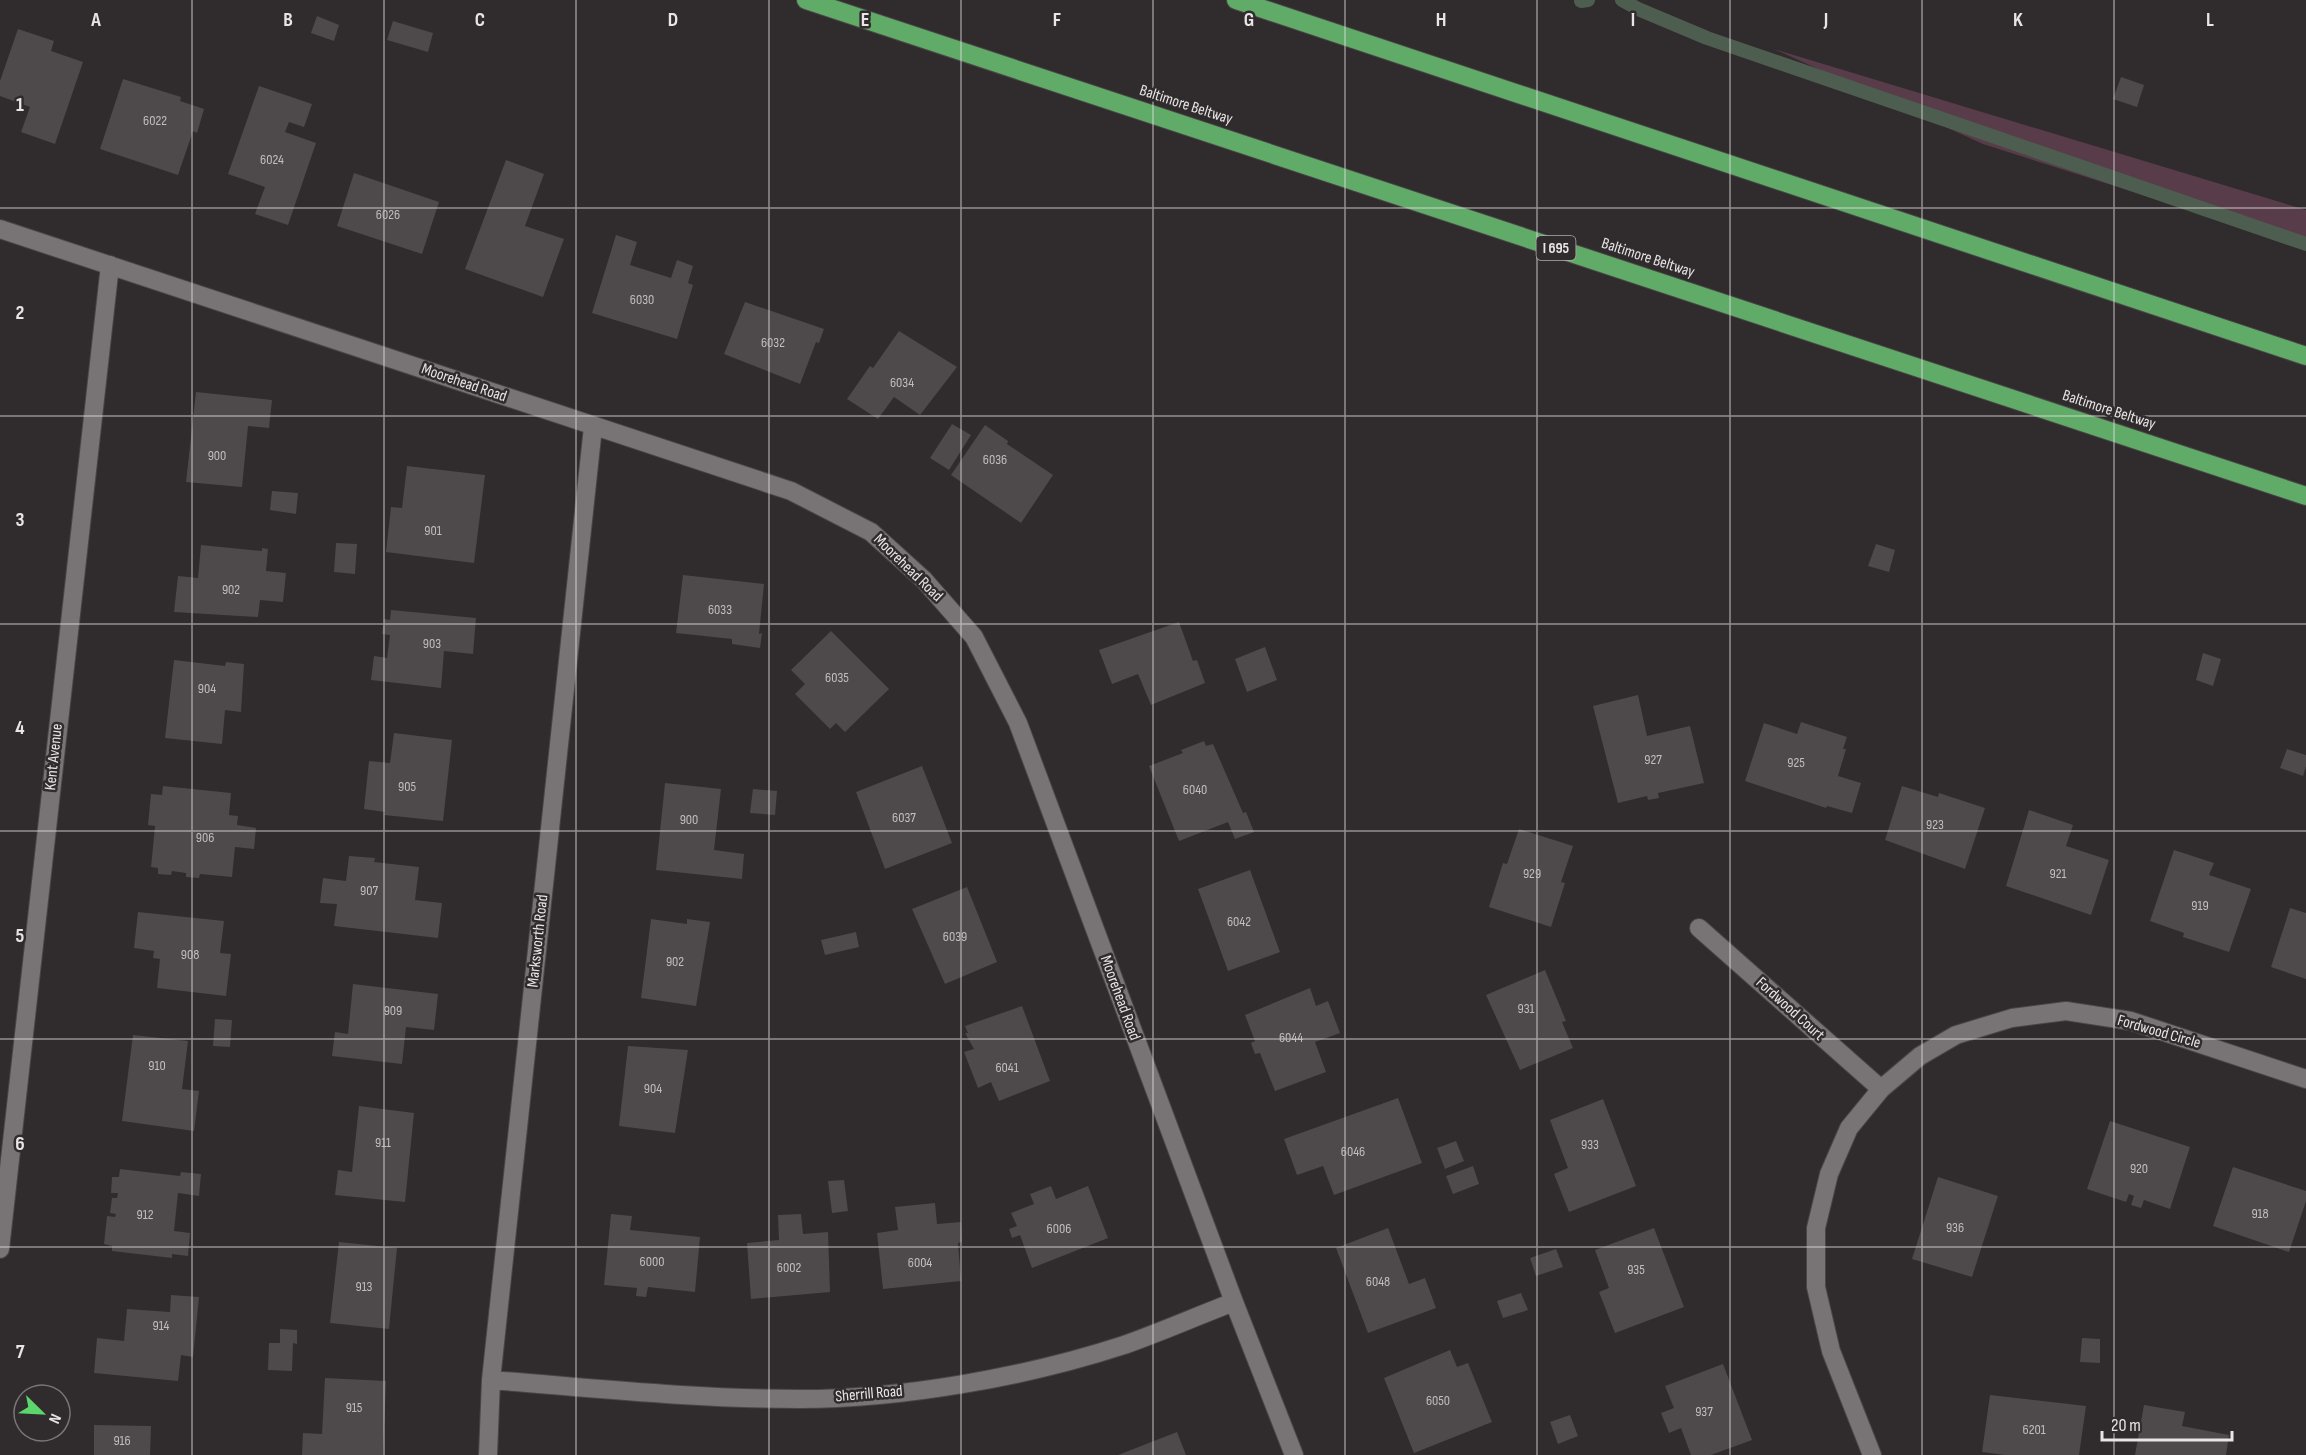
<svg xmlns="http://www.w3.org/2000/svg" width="2306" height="1455" viewBox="0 0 2306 1455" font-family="'Sofia Sans Condensed',sans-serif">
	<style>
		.green { fill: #593c49 }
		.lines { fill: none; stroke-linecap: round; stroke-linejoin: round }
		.stream { stroke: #4d5d4f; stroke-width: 14 }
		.building { fill: #4e494b }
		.minor-casing { stroke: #4a4647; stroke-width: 20 }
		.highway-casing { stroke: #4a4647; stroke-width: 20 }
		.minor { stroke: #787375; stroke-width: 18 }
		.highway { stroke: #60ab68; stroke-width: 18 }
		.grid { fill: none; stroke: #e8e5e6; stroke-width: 1.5; stroke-opacity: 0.55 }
		.labels { text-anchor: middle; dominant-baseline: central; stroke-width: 5; stroke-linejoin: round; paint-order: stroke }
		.number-label { font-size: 14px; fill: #c2bebf }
		.shield { fill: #302b2d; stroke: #b1adae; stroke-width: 1.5 }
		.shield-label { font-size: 15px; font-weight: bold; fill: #e8e5e6 }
		.street-label { font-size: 16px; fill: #e8e5e6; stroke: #302b2d }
		.grid-label { font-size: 20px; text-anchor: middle; font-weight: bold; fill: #e8e5e6; stroke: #302b2d; stroke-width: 5; stroke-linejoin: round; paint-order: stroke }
	</style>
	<rect width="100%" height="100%" fill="#302b2d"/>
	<!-- green -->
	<path class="green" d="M 1774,49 L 2306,210 L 2306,247 L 1983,144 Z"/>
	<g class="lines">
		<!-- stream -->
		<path class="stream" d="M 1622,0 L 1638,9 L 1707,38 L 2306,244
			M 1581,1 L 1588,0"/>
	</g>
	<!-- building -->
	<path class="building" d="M 317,16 L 339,25 L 334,41 L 311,33 Z
		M 393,21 L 433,33 L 428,52 L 387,40 Z
		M 18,29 L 54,41 L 51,51 L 83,62 L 55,144 L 21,132 L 30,107 L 0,96 L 0,81 Z
		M 2121,77 L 2144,85 L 2137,107 L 2113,99 Z
		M 123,79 L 181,97 L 180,101 L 204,109 L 197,133 L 193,131 L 178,175 L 100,149 Z
		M 259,86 L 312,104 L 304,127 L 289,122 L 285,132 L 316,143 L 288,225 L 255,214 L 265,187 L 228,174 Z
		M 506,160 L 544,174 L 525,226 L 564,239 L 543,297 L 465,269 Z
		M 354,173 L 439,202 L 422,254 L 337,226 Z
		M 616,235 L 637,242 L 630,265 L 671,278 L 677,260 L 693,266 L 688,283 L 693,285 L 677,339 L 592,313 Z
		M 745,302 L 824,329 L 819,343 L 816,342 L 800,384 L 724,354 Z
		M 899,331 L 957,367 L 920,415 L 894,397 L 878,419 L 847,399 L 870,366 L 873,368 Z
		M 196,392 L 272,400 L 269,428 L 248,426 L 242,487 L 186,482 Z
		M 952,424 L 971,435 L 949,470 L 930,458 Z
		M 985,425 L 1008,441 L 1007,444 L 1053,475 L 1021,523 L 951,475 Z
		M 407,466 L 485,475 L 474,563 L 386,552 L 391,507 L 402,508 Z
		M 272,491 L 298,493 L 296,514 L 270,510 Z
		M 336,543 L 357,544 L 355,574 L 334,572 Z
		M 1876,544 L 1895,550 L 1889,572 L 1868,566 Z
		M 201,545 L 262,551 L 262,548 L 268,549 L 266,571 L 286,573 L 283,602 L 260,600 L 258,617 L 174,612 L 178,576 L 198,578 Z
		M 683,575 L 764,584 L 759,634 L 762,633 L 760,648 L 732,644 L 732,639 L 676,633 Z
		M 391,610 L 476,618 L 473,654 L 444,651 L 441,688 L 371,680 L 374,656 L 387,658 L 390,635 L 382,634 L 384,619 L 390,620 Z
		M 1179,622 L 1193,661 L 1197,660 L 1205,683 L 1151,705 L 1138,674 L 1112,684 L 1099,650 Z
		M 831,631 L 889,689 L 845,732 L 836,723 L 830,729 L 795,694 L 805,684 L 791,670 Z
		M 1265,647 L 1277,680 L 1247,692 L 1235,659 Z
		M 2203,653 L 2221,659 L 2213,686 L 2196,680 Z
		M 174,660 L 225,666 L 226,662 L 244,664 L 241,712 L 225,710 L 222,744 L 165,738 Z
		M 1638,695 L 1647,736 L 1690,726 L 1704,783 L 1658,793 L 1659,798 L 1648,800 L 1647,796 L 1618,803 L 1593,706 Z
		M 1801,722 L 1847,737 L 1843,749 L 1846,749 L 1838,776 L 1861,783 L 1852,813 L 1827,806 L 1826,808 L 1745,781 L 1764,723 L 1797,734 Z
		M 394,733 L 452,740 L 443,821 L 384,815 L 385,812 L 364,809 L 369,761 L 390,763 Z
		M 1204,741 L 1206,746 L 1213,744 L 1243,813 L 1246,812 L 1254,832 L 1235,839 L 1228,822 L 1179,841 L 1149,766 L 1183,753 L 1181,750 Z
		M 2287,749 L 2306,755 L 2306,766 L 2303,776 L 2280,768 Z
		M 922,766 L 952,843 L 885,869 L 856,792 Z
		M 665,783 L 721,789 L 714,850 L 744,854 L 742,879 L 656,870 Z
		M 163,786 L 231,793 L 229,815 L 238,816 L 237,825 L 256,828 L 254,849 L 235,847 L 232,877 L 200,874 L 199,878 L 186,877 L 186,873 L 172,871 L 171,875 L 158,874 L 158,868 L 151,867 L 155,826 L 148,825 L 151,794 L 162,795 Z
		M 1902,786 L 1938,797 L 1939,793 L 1985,808 L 1965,869 L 1885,840 Z
		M 753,789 L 777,791 L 775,815 L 750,813 Z
		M 2029,810 L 2073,825 L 2066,846 L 2109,860 L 2091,915 L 2006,886 Z
		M 1519,829 L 1573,846 L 1561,882 L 1565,883 L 1551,927 L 1489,907 L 1503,863 L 1507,864 Z
		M 2174,850 L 2214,863 L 2209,875 L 2251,889 L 2229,952 L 2183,937 L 2184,933 L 2150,921 Z
		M 349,856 L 375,858 L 374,862 L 419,867 L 415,900 L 442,903 L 438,938 L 334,926 L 337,904 L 320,903 L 323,878 L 346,881 Z
		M 1250,870 L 1280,952 L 1228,971 L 1198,889 Z
		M 967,887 L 997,962 L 945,984 L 912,909 Z
		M 2290,908 L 2306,913 L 2306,979 L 2271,967 Z
		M 138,912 L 224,921 L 220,953 L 231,954 L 226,996 L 157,988 L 160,959 L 153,958 L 154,951 L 134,948 Z
		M 651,919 L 687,924 L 687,919 L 710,922 L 696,1006 L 641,998 Z
		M 856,932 L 859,947 L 825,955 L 821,940 Z
		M 1545,970 L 1566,1021 L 1562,1022 L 1573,1048 L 1520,1070 L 1486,995 Z
		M 353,984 L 438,994 L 434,1030 L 406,1027 L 402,1064 L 332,1056 L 335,1032 L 348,1034 Z
		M 1310,988 L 1316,1006 L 1328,1001 L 1340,1033 L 1315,1042 L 1326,1072 L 1275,1091 L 1260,1053 L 1255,1054 L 1251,1043 L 1255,1041 L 1245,1015 Z
		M 1022,1006 L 1050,1081 L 999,1101 L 991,1082 L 978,1088 L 964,1052 L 974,1049 L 965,1033 L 968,1033 L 965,1026 Z
		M 215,1019 L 232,1020 L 230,1047 L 213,1046 Z
		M 133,1035 L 188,1041 L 182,1089 L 199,1091 L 194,1131 L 122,1121 Z
		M 628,1046 L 688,1050 L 675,1133 L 619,1126 Z
		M 1398,1098 L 1422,1163 L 1334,1195 L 1323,1166 L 1297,1175 L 1284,1139 Z
		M 1603,1099 L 1636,1186 L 1569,1212 L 1554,1174 L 1568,1168 L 1550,1120 Z
		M 359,1106 L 414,1113 L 405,1202 L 335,1195 L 338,1170 L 352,1172 Z
		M 2110,1121 L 2190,1147 L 2170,1209 L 2144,1200 L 2141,1208 L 2131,1205 L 2134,1196 L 2129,1194 L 2126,1202 L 2087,1189 Z
		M 1456,1141 L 1464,1161 L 1445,1169 L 1437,1148 Z
		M 1473,1166 L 1479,1184 L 1453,1194 L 1446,1176 Z
		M 2233,1167 L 2306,1191 L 2306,1201 L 2289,1252 L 2213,1226 Z
		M 120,1169 L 180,1176 L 181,1172 L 201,1174 L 199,1196 L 178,1193 L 174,1231 L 190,1233 L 188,1256 L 172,1254 L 172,1258 L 112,1251 L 112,1246 L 104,1244 L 107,1216 L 115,1217 L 116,1214 L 110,1213 L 112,1198 L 117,1198 L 118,1193 L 111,1193 L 112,1177 L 119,1177 Z
		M 1938,1177 L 1998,1196 L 1972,1277 L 1912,1259 Z
		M 844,1180 L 848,1211 L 832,1213 L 828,1181 Z
		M 1051,1186 L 1056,1199 L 1088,1186 L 1108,1238 L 1032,1268 L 1020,1235 L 1012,1238 L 1009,1229 L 1017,1226 L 1011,1213 L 1034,1204 L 1030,1194 Z
		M 935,1203 L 937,1224 L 961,1222 L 962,1242 L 958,1243 L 961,1281 L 883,1289 L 877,1233 L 898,1230 L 895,1207 Z
		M 611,1214 L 632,1216 L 630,1230 L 700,1237 L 695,1292 L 648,1287 L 646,1297 L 636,1296 L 637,1288 L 604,1285 Z
		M 801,1214 L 803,1234 L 828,1232 L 830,1292 L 751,1299 L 747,1243 L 779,1240 L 778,1215 Z
		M 1388,1228 L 1409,1284 L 1425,1278 L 1436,1308 L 1368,1333 L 1336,1248 Z
		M 1654,1228 L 1684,1307 L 1615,1333 L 1599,1292 L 1609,1288 L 1595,1250 Z
		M 339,1242 L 397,1248 L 389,1329 L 330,1323 Z
		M 1556,1249 L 1563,1267 L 1536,1276 L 1530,1258 Z
		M 1521,1293 L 1528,1310 L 1503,1318 L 1497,1301 Z
		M 171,1295 L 199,1297 L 193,1357 L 181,1355 L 178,1381 L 94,1373 L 97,1338 L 124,1341 L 127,1309 L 170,1312 Z
		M 280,1329 L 297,1330 L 297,1344 L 293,1343 L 292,1371 L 268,1370 L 269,1343 L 280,1343 Z
		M 2082,1338 L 2100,1339 L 2100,1363 L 2080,1362 Z
		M 1450,1350 L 1457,1367 L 1468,1363 L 1492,1422 L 1414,1453 L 1384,1378 Z
		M 1723,1364 L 1752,1440 L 1711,1455 L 1691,1455 L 1681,1428 L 1669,1433 L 1661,1413 L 1674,1408 L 1665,1386 Z
		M 325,1378 L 386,1381 L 383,1455 L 302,1455 L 303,1433 L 322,1434 Z
		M 1990,1395 L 2086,1406 L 2079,1455 L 2005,1455 L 1982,1452 Z
		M 2144,1405 L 2185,1412 L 2182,1426 L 2229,1435 L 2226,1455 L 2135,1455 Z
		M 1570,1415 L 1578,1436 L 1558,1444 L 1550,1422 Z
		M 94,1425 L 151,1426 L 150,1455 L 94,1455 Z
		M 1177,1432 L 1186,1455 L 1118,1455 Z"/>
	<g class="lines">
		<defs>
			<path id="minor" d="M 0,229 L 791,491 L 871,532 L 924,580 L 974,637 L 1018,723 L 1234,1302 L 1294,1455
				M 1699,928 L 1881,1089
				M 0,1249 L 110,265
				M 491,1380 C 593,1388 696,1399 799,1399 C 902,1399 1026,1377 1124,1345 C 1161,1332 1197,1316 1234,1302
				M 488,1455 L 491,1380 L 593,427
				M 1872,1455 L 1831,1351 L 1816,1287 L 1816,1228 L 1829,1174 L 1849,1128 L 1881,1089 L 1920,1056 L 1956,1035 L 2012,1018 L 2066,1011 L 2131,1021 L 2306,1079"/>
			<path id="highway" d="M 806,0 L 2306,496
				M 1236,0 L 2306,356"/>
		</defs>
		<!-- minor casing -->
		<use href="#minor" class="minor-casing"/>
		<!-- highway casing -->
		<use href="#highway" class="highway-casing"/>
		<!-- minor -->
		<use href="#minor" class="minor"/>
		<!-- highway -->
		<use href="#highway" class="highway"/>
	</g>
	<!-- grid -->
	<path class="grid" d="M 192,0 L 192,1455M 384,0 L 384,1455M 576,0 L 576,1455M 769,0 L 769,1455M 961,0 L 961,1455M 1153,0 L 1153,1455M 1345,0 L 1345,1455M 1537,0 L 1537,1455M 1730,0 L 1730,1455M 1922,0 L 1922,1455M 2114,0 L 2114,1455M 0,208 L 2306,208M 0,416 L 2306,416M 0,624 L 2306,624M 0,831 L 2306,831M 0,1039 L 2306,1039M 0,1247 L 2306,1247"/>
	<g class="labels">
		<!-- number labels -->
		<g class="number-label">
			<text x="155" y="120">6022</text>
			<text x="272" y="159">6024</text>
			<text x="388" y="214">6026</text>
			<text x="642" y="299">6030</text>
			<text x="773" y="342">6032</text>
			<text x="902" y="382">6034</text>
			<text x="217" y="455">900</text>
			<text x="995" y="459">6036</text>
			<text x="433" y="530">901</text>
			<text x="231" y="589">902</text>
			<text x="720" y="609">6033</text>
			<text x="432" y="643">903</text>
			<text x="837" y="677">6035</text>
			<text x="207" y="688">904</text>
			<text x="1653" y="759">927</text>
			<text x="1796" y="762">925</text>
			<text x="407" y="786">905</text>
			<text x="1195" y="789">6040</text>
			<text x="904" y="817">6037</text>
			<text x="689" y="819">900</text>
			<text x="1935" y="824">923</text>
			<text x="205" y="837">906</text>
			<text x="1532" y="873">929</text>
			<text x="2058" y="873">921</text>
			<text x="369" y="890">907</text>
			<text x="2200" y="905">919</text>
			<text x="1239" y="921">6042</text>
			<text x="955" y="936">6039</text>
			<text x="190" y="954">908</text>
			<text x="675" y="961">902</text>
			<text x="1526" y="1008">931</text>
			<text x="393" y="1010">909</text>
			<text x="1291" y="1037">6044</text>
			<text x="157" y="1065">910</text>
			<text x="1007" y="1067">6041</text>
			<text x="653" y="1088">904</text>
			<text x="383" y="1142">911</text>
			<text x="1590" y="1144">933</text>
			<text x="1353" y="1151">6046</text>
			<text x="2139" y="1168">920</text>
			<text x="2260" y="1213">918</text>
			<text x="145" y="1214">912</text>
			<text x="1955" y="1227">936</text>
			<text x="1059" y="1228">6006</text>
			<text x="652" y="1261">6000</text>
			<text x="920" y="1262">6004</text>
			<text x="789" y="1267">6002</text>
			<text x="1636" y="1269">935</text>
			<text x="1378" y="1281">6048</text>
			<text x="364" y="1286">913</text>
			<text x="161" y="1325">914</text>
			<text x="1438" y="1400">6050</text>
			<text x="354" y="1407">915</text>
			<text x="1704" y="1411">937</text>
			<text x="2034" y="1429">6201</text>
			<text x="122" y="1440">916</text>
		</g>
		<!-- shield labels -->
		<rect class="shield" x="1536.5" y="236" width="39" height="24" rx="4.5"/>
		<g class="shield-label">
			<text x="1556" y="248">I 695</text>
		</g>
		<!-- street labels -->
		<g class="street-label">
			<text transform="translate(1186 105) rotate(18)">Baltimore Beltway</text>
			<text transform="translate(1648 258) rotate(18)">Baltimore Beltway</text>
			<text transform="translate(464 383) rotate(19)">Moorehead Road</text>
			<text transform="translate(2109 410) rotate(18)">Baltimore Beltway</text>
			<text transform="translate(908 568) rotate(44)">Moorehead Road</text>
			<text transform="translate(54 757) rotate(-84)">Kent Avenue</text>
			<text transform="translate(538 941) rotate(-84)">Marksworth Road</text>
			<text transform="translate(1120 998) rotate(70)">Moorehead Road</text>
			<text transform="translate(1790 1009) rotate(42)">Fordwood Court</text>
			<text transform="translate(2159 1032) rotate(16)">Fordwood Circle</text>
			<text transform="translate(869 1394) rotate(-5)">Sherrill Road</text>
		</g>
	</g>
	<g class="grid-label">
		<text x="96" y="26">A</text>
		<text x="288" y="26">B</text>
		<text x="480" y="26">C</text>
		<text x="673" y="26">D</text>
		<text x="865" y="26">E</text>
		<text x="1057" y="26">F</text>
		<text x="1249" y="26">G</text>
		<text x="1441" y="26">H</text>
		<text x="1633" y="26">I</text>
		<text x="1826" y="26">J</text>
		<text x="2018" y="26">K</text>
		<text x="2210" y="26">L</text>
		<text x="20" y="111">1</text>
		<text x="20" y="319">2</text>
		<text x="20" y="526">3</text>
		<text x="20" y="734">4</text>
		<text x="20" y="942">5</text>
		<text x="20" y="1150">6</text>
		<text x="20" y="1358">7</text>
	</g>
	<!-- north arrow -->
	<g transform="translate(42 1413) rotate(114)"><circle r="28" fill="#302b2d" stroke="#7a7577" stroke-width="1.5"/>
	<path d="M0-4.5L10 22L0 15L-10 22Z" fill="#5cd56d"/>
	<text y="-9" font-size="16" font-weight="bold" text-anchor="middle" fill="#e8e5e6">N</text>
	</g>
	<!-- scale -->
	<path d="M2102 1431v9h130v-9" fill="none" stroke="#e8e5e6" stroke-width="3"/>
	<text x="2111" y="1431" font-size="18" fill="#e8e5e6" stroke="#302b2d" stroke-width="4.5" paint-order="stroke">20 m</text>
</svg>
